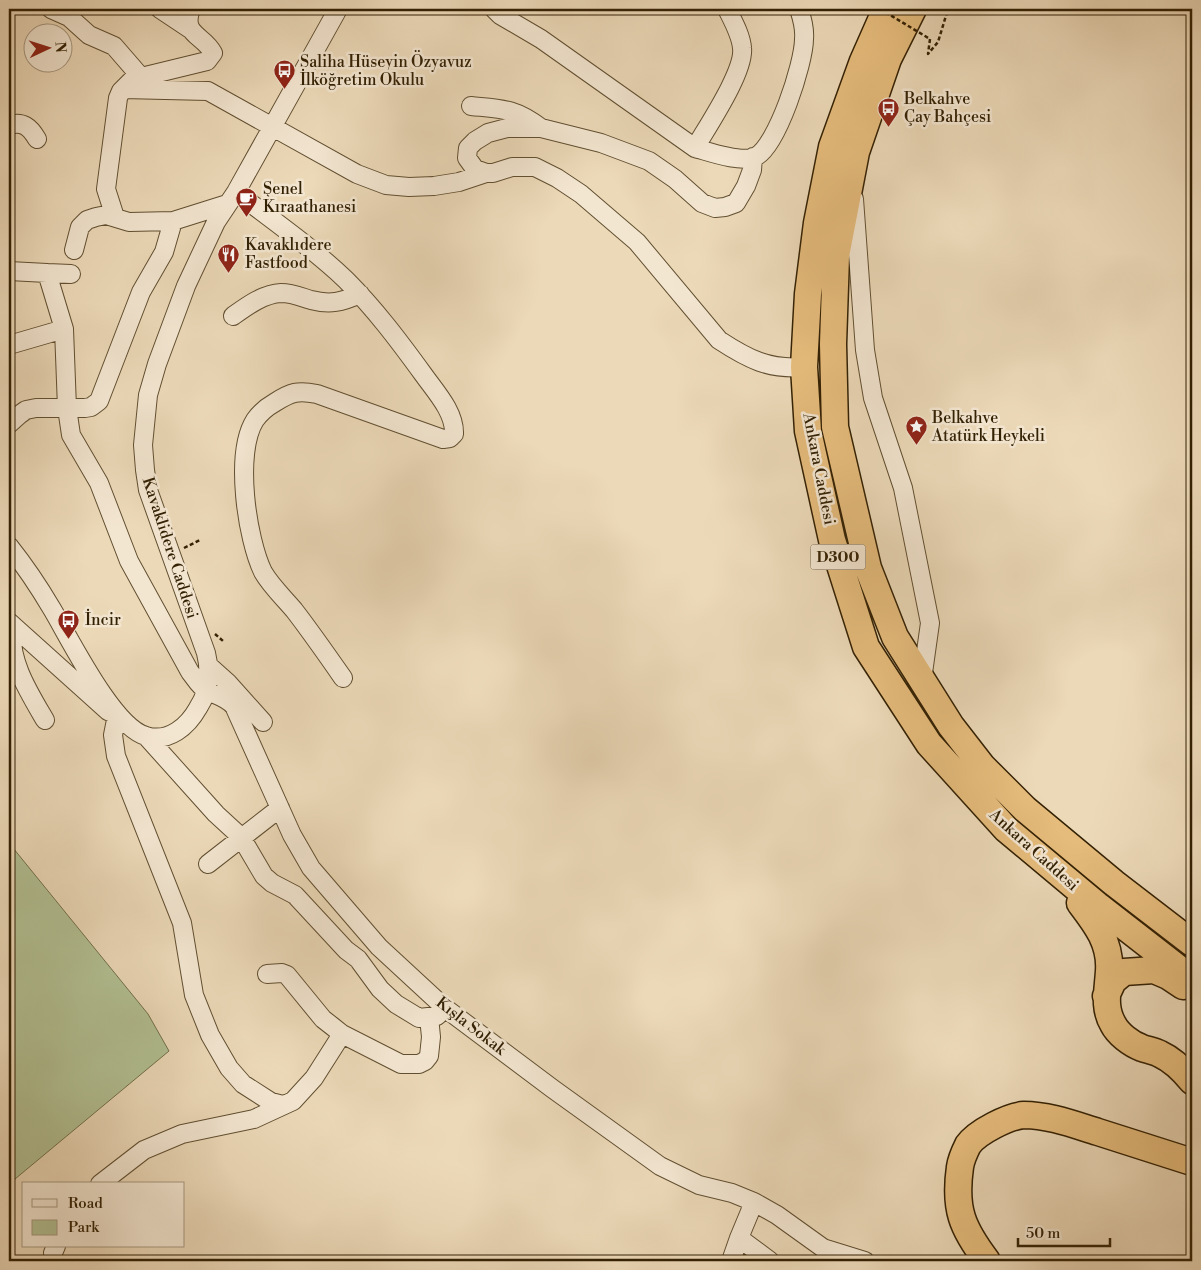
<svg xmlns="http://www.w3.org/2000/svg" width="1201" height="1270" viewBox="0 0 1201 1270" font-family="'Libre Bodoni',serif">
	<style>
		.green { fill: #b2c093; stroke: #72704c }
		.lines { fill: none; stroke-linecap: round; stroke-linejoin: round }
		.minor-casing { stroke: #614f31; stroke-width: 20 }
		.highway-casing { stroke: #332104; stroke-width: 29 }
		.path { stroke: #332104; stroke-width: 2.5; stroke-dasharray: 4 2.5; stroke-linecap: butt }
		.minor { stroke: #f3e6d1; stroke-width: 18 }
		.highway { stroke: #e6bc7c; stroke-width: 26 }
		.path-bridge { stroke: #332104; stroke-width: 2.5; stroke-dasharray: 4 2.5; stroke-linecap: butt }
		.labels { text-anchor: middle; dominant-baseline: central; stroke-width: 5; stroke-linejoin: round; paint-order: stroke }
		.shield { fill: #f3e6d1; stroke: #6d5c42; stroke-width: 1 }
		.shield-label { font-size: 15px; font-weight: bold; fill: #332104 }
		.poi-label { font-size: 16px; fill: #332104; stroke: #f3e6d1; text-anchor: start }
		.street-label { font-size: 16px; fill: #332104; stroke: #f3e6d1 }
	</style>
	<rect width="100%" height="100%" fill="#ecd9b8"/>
	<filter id="stains"><feTurbulence type="fractalNoise" baseFrequency=".004" numOctaves="4"/><feColorMatrix values="0 0 0 0 .2 0 0 0 0 .09 0 0 0 0 .02 0 0 0 .5 -.17"/></filter>
	<radialGradient id="worn" r=".72"><stop offset=".6" stop-color="#630" stop-opacity="0"/><stop offset="1" stop-color="#630" stop-opacity=".3"/></radialGradient>
	<!-- green -->
	<path class="green" d="M 9,843 L 148,1014 L 169,1051 L 15,1179 L 9,1195 Z"/>
	<g class="lines">
		<defs>
			<path id="minor" d="M 51,9 L 69,17 L 89,35 L 114,46 L 140,76
				M 160,9 L 190,29
				M 494,9 L 500,15 L 541,39 L 695,148 C 710,152 740,163 755,157 C 777,147 804,63 804,39 C 805,29 802,18 799,9
				M 123,89 L 208,91 L 357,174 L 386,185 L 409,187 L 434,186 L 459,182 L 486,173
				M 471,106 C 502,109 515,108 541,128
				M 9,125 C 23,121 30,127 37,139
				M 695,148 C 707,127 745,71 742,48 C 741,35 733,21 727,9
				M 753,157 L 752,170 L 746,186 L 736,203 L 725,207 L 715,208 L 702,203 L 675,179 L 649,161 L 601,143 L 541,128 L 507,128 L 488,133 L 475,141 L 468,148 L 467,158 L 475,169 L 486,173 L 493,173 L 512,167 L 535,167 L 557,178 L 581,194 L 637,242 L 719,340 C 748,359 769,370 804,367
				M 236,192 C 272,220 313,248 346,280 C 375,309 399,341 423,374 C 435,391 455,412 454,434 L 450,438 L 443,439 L 317,394 C 298,390 291,392 274,403 C 267,407 260,413 255,420 C 234,453 247,539 263,572 C 271,586 284,598 294,610 C 311,632 327,655 343,678
				M 854,199 L 865,350 L 873,398 L 903,488 L 930,623 L 922,680
				M 115,217 L 106,189 L 118,98 L 121,91 L 133,79 L 207,61 L 213,53 C 204,35 181,35 191,9
				M 74,250 L 80,227 L 87,220 L 96,217 L 106,215 L 129,222 L 173,221 L 227,204
				M 9,271 L 47,273 L 64,329 L 67,408 L 71,435 L 99,483 L 129,561 L 190,672 C 195,678 199,686 206,690 C 217,696 226,697 234,706 L 292,835 L 311,868 L 379,947 L 445,1008 L 553,1089 L 660,1166 L 699,1185 L 732,1193 L 754,1202 L 777,1215 L 823,1248 L 834,1261
				M 47,273 L 71,274
				M 233,316 C 247,306 263,294 281,293 C 292,293 301,297 311,300 C 330,305 342,302 360,294
				M 9,345 L 64,329
				M 9,424 L 19,415 L 26,410 L 36,408 L 85,408 L 91,407 L 99,401 L 141,292 L 164,252 L 173,221
				M 9,546 C 25,566 39,587 52,609 C 70,639 113,727 146,736 C 169,743 188,726 198,708 C 209,691 211,673 206,653 L 148,490 L 145,470 L 143,445 L 148,395 L 157,364 L 186,286 L 216,222 L 236,192 L 338,9
				M 9,622 L 108,711 L 117,715 L 113,735 L 116,756 L 182,923 L 194,995 L 210,1035 L 229,1068 L 243,1084 L 271,1102 L 283,1105
				M 12,625 C 8,660 28,691 45,720
				M 209,666 L 228,683 L 263,722
				M 146,736 L 216,814 L 241,837 L 264,876 L 272,883 L 295,895 L 346,950 L 358,959 L 380,989 L 396,1004 L 419,1018 L 437,1016 L 445,1008
				M 208,864 L 280,808
				M 267,974 L 282,973 L 287,975 L 323,1019 L 332,1026 L 342,1034 L 401,1064 L 419,1064 L 425,1061 L 429,1056 L 431,1037 L 429,1017
				M 100,1184 L 144,1150 L 182,1134 L 254,1119 L 293,1101 L 314,1078 L 342,1034
				M 739,1238 L 770,1261
				M 823,1248 L 865,1261
				M 53,1253 L 56,1246
				M 731,1261 L 739,1238 L 754,1202"/>
			<path id="highway" d="M 886,9 L 863,61 L 832,147 L 817,223 L 808,294 L 804,367 L 808,431 L 832,540 L 866,647 L 929,744 L 1006,829 L 1097,905 L 1192,979
				M 913,9 L 888,59 L 856,152 L 836,256 L 833,344 L 835,427 L 868,568 L 895,637 L 951,726 L 982,766 L 1025,809 L 1114,883 L 1192,943
				M 1080,903 C 1096,924 1111,943 1109,971 C 1108,990 1103,1007 1113,1024 C 1118,1034 1131,1044 1142,1048 C 1148,1050 1154,1051 1160,1054 C 1173,1060 1183,1070 1192,1081
				M 1106,996 L 1113,981 L 1124,972 L 1154,970 L 1168,976 L 1183,986
				M 987,1261 C 962,1228 954,1209 960,1167 C 961,1160 965,1151 968,1145 C 977,1132 1009,1116 1024,1115 C 1049,1115 1075,1125 1098,1132 C 1129,1142 1161,1152 1192,1162"/>
		</defs>
		<!-- minor casing -->
		<use href="#minor" class="minor-casing"/>
		<!-- highway casing -->
		<use href="#highway" class="highway-casing"/>
		<!-- path -->
		<path class="path" d="M 815,13 L 820,9
			M 930,39 L 928,54 L 938,42 L 948,9
			M 184,548 L 200,540
			M 215,634 L 223,641"/>
		<!-- minor -->
		<use href="#minor" class="minor"/>
		<!-- highway -->
		<use href="#highway" class="highway"/>
		<!-- path-bridge -->
		<path class="path-bridge" d="M 880,9 L 930,39"/>
	</g>
	<!-- icons -->
	<defs>
		<symbol id="bus-pin" viewBox="-11 -11 22 30"><path d="M0 17L-7.5 6A9.5 9.5 0 1 1 7.5 6Z" fill="#8f2418" stroke="#f3e6d1"/><path d="M-5-6H5V4H4V6H2V4H-2V6H-4V4H-5ZM-3.5-4V0h7V-4ZM-3.5 1.2v1.5H-2V1.2ZM2 1.2v1.5H3.5V1.2Z" fill="#fff"/></symbol>
		<symbol id="cafe-pin" viewBox="-11 -11 22 30"><path d="M0 17L-7.5 6A9.5 9.5 0 1 1 7.5 6Z" fill="#8f2418" stroke="#f3e6d1"/><path d="M-5.5-4.5H6V0H3Q3 3.5 0 3.5H-2.5Q-5.5 3.5-5.5 0ZM3-3.2v2h1.7v-2ZM-6 4.5H4V6H-6Z" fill="#fff"/></symbol>
		<symbol id="restaurant-pin" viewBox="-11 -11 22 30"><path d="M0 17L-7.5 6A9.5 9.5 0 1 1 7.5 6Z" fill="#8f2418" stroke="#f3e6d1"/><path d="M-5-6h1v4h1v-4h1v4h1v-4h1v5L-1.5 .5V6h-2V.5L-5-1ZM5-6V6H3V1.5H1.5Q1.5-4 5-6Z" fill="#fff"/></symbol>
		<symbol id="sight-pin" viewBox="-11 -11 22 30"><path d="M0 17L-7.5 6A9.5 9.5 0 1 1 7.5 6Z" fill="#8f2418" stroke="#f3e6d1"/><path d="M0-6L1.8-2.2L6-1.7L2.9 1.2L3.7 5.4L0 3.3L-3.7 5.4L-2.9 1.2L-6-1.7L-1.8-2.2Z" fill="#fff"/></symbol>
	</defs>
	<g fill-rule="evenodd">
		<use href="#bus-pin" x="272" y="58" width="25" height="34"/>
		<use href="#bus-pin" x="876" y="96" width="25" height="34"/>
		<use href="#cafe-pin" x="234" y="186" width="25" height="34"/>
		<use href="#restaurant-pin" x="216" y="242" width="25" height="34"/>
		<use href="#sight-pin" x="904" y="414" width="25" height="34"/>
		<use href="#bus-pin" x="56" y="608" width="25" height="34"/>
	</g>
	<g class="labels">
		<!-- shield labels -->
		<rect class="shield" x="810.5" y="544.5" width="55" height="25" rx="4"/>
		<g class="shield-label">
			<text x="838" y="557">D300</text>
		</g>
		<!-- poi labels -->
		<g class="poi-label">
			<text x="300" y="62">Saliha Hüseyin Özyavuz<tspan x="300" dy="18">İlköğretim Okulu</tspan></text>
			<text x="904" y="99">Belkahve<tspan x="904" dy="18">Çay Bahçesi</tspan></text>
			<text x="263" y="189">Şenel<tspan x="263" dy="18">Kıraathanesi</tspan></text>
			<text x="245" y="245">Kavaklıdere<tspan x="245" dy="18">Fastfood</tspan></text>
			<text x="932" y="418">Belkahve<tspan x="932" dy="18">Atatürk Heykeli</tspan></text>
			<text x="85" y="620">İncir</text>
		</g>
		<!-- street labels -->
		<g class="street-label">
			<text transform="translate(819 469) rotate(79)">Ankara Caddesi</text>
			<text transform="translate(170 548) rotate(72)">Kavaklidere Caddesi</text>
			<text transform="translate(1034 850) rotate(42)">Ankara Caddesi</text>
			<text transform="translate(471 1026) rotate(38)">Kışla Sokak</text>
		</g>
	</g>
	<!-- margin -->
	<rect width="1201" height="1270" fill="none" stroke="#ecd9b8" stroke-width="30"/>
	<rect x="10" y="10" width="1181" height="1250" fill="none" stroke="#332104" stroke-width="2.5"/>
	<rect x="15" y="15" width="1171" height="1240" fill="none" stroke="#332104"/>
	<!-- legend -->
	<rect x="22" y="1182" width="162" height="65" fill="#f3e6d1" stroke="#a6977f"/>
	<rect x="32" y="1199" width="25" height="8" fill="#f3e6d1" stroke="#a6977f"/>
	<text x="68" y="1208" font-size="15" fill="#332104">Road</text>
	<rect x="32" y="1220" width="25" height="15" fill="#b2c093" stroke="#a6977f"/>
	<text x="68" y="1232" font-size="15" fill="#332104">Park</text>
	<!-- north arrow -->
	<g transform="translate(48 48) rotate(86)"><circle r="24" fill="#f3e6d1" stroke="#a6977f"/>
	<path d="M0-4L9 19L0 12L-9 19Z" fill="#8f2418"/>
	<text y="-8" font-size="14" font-weight="bold" text-anchor="middle" fill="#332104">N</text>
	</g>
	<!-- scale -->
	<path d="M1018 1238v8h92v-8" fill="none" stroke="#332104" stroke-width="2.5"/>
	<text x="1026" y="1238" font-size="15" fill="#332104" stroke="#f3e6d1" stroke-width="4" paint-order="stroke">50 m</text>
	<rect width="100%" height="100%" filter="url(#stains)"/>
	<rect width="100%" height="100%" fill="url(#worn)"/>
</svg>
